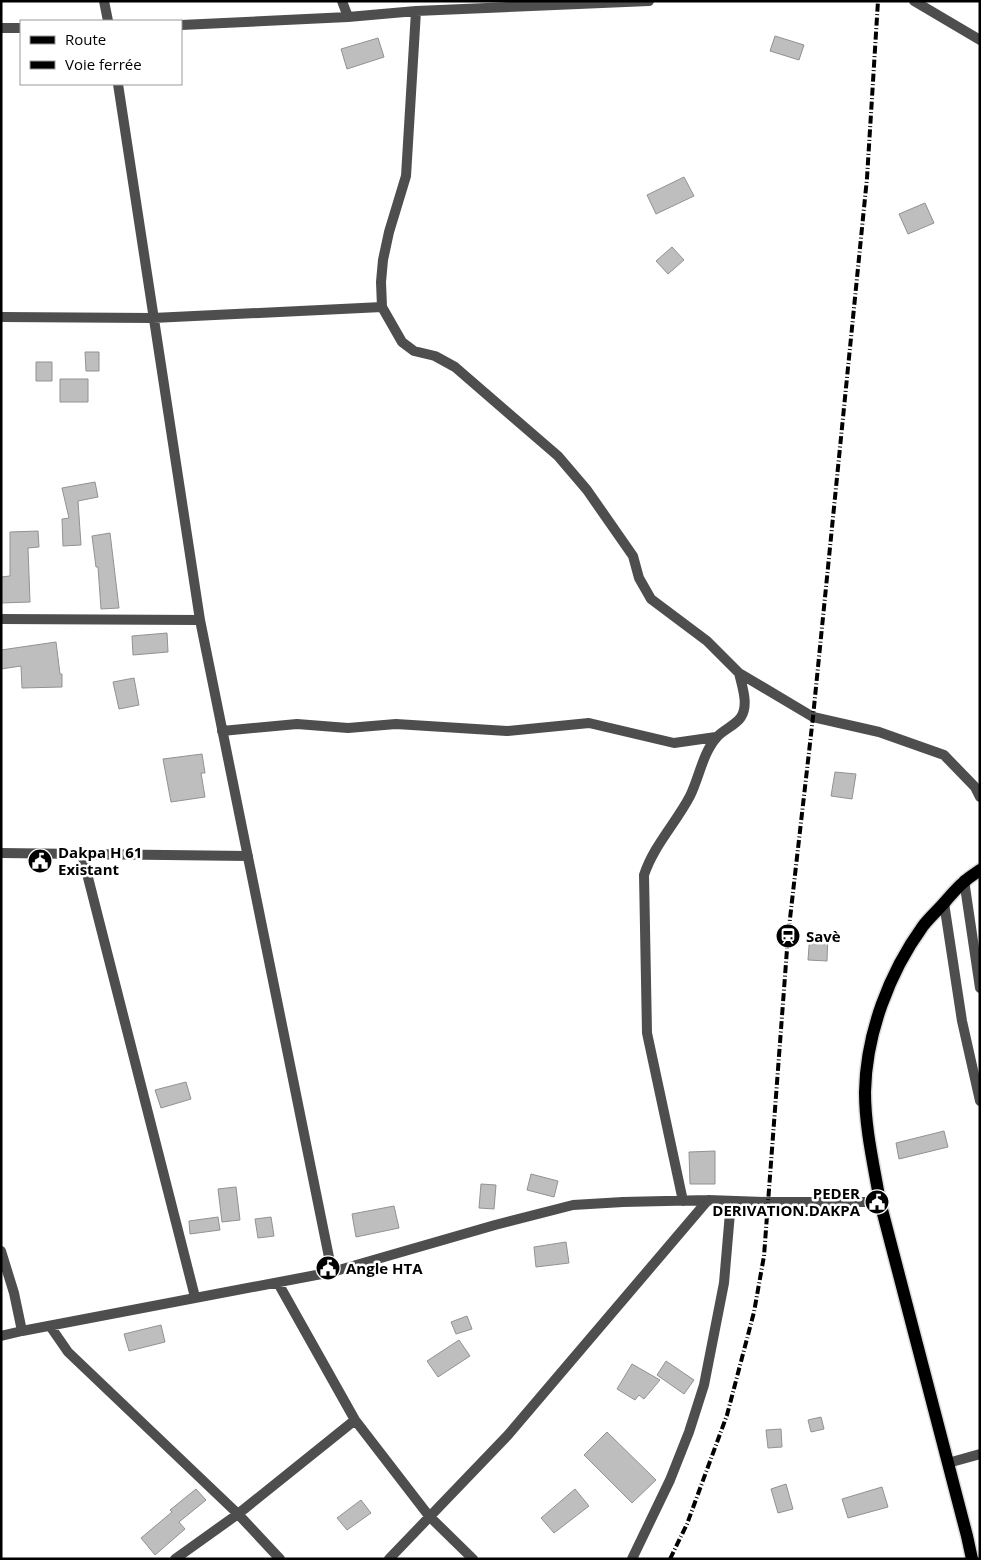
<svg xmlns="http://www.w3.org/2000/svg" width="981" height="1560" viewBox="0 0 981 1560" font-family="'Open Sans',sans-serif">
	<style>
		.building { fill: #bebebe; stroke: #929292 }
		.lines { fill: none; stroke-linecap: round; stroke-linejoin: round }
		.primary-casing { stroke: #dbdbdb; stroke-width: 15 }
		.street { stroke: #4e4e4e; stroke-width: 10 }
		.primary { stroke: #000; stroke-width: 12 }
		.rail { stroke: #000; stroke-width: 4; stroke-dasharray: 8 2.5 1 2.5; stroke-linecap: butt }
		.labels { text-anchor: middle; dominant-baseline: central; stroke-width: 5; stroke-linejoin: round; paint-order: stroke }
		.poi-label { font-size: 15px; font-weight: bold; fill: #000; stroke: #fff; text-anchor: start }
	</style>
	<rect width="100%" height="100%" fill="#fff"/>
	<!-- building -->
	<path class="building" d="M 775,36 L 804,45 L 799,60 L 770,51 Z
		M 378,38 L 384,57 L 347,69 L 341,49 Z
		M 684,177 L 694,196 L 656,214 L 647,195 Z
		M 925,203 L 934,223 L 908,234 L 899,214 Z
		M 672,247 L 684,260 L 668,274 L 656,261 Z
		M 85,352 L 99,352 L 99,371 L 86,371 Z
		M 36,362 L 52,362 L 52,381 L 36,381 Z
		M 60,379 L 88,379 L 88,402 L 60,402 Z
		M 95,482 L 98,497 L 78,501 L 81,545 L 63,546 L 62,519 L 69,518 L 62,488 Z
		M 38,531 L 39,547 L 28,548 L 30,602 L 1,603 L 1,577 L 10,576 L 10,532 Z
		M 110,533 L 119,608 L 101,609 L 98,567 L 96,567 L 92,536 Z
		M 167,633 L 168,652 L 133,655 L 132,636 Z
		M 56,642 L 60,674 L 62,674 L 62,687 L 22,688 L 21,666 L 1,669 L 1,650 Z
		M 134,678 L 139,705 L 119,709 L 113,682 Z
		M 202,754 L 205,773 L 201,773 L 205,797 L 171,802 L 163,759 Z
		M 835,772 L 856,774 L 852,799 L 831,796 Z
		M 810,933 L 828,934 L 827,961 L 808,960 Z
		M 186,1082 L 191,1099 L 161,1108 L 155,1090 Z
		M 944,1131 L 948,1147 L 899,1159 L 896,1143 Z
		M 715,1151 L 715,1184 L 690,1184 L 689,1152 Z
		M 531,1174 L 558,1181 L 554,1197 L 527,1190 Z
		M 481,1184 L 496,1185 L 494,1209 L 479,1208 Z
		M 236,1187 L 240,1220 L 222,1222 L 218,1189 Z
		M 394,1206 L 399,1228 L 356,1237 L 352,1214 Z
		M 218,1217 L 220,1230 L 190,1234 L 189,1221 Z
		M 271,1217 L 274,1236 L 258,1238 L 255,1219 Z
		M 566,1242 L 569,1263 L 536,1267 L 534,1247 Z
		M 467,1316 L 472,1329 L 456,1334 L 451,1322 Z
		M 161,1325 L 165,1342 L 129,1351 L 124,1334 Z
		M 459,1340 L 470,1356 L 438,1377 L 427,1361 Z
		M 666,1361 L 694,1380 L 684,1394 L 657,1375 Z
		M 632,1364 L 660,1380 L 644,1399 L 639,1395 L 635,1400 L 617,1389 Z
		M 821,1417 L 824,1429 L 811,1432 L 808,1420 Z
		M 781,1429 L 782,1447 L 768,1448 L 766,1430 Z
		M 607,1432 L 656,1480 L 632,1503 L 584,1455 Z
		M 786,1484 L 793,1509 L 778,1513 L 771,1489 Z
		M 882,1487 L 888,1507 L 848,1518 L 842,1499 Z
		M 196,1489 L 206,1500 L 179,1522 L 185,1529 L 155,1555 L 141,1538 L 172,1512 L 170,1510 Z
		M 575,1489 L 589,1506 L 554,1533 L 541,1518 Z
		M 361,1500 L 371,1513 L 347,1530 L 337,1518 Z"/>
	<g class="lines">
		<defs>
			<path id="primary" d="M 972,1559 L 967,1536 L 880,1202 C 874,1166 865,1129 865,1092 C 866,1034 889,973 923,926 C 929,918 937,911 944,903 C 956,889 964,880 980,870"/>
		</defs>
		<!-- primary casing -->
		<use href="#primary" class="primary-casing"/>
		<!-- street -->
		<path class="street" d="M 104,1 L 108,21
			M 342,1 L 348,17
			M 914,1 L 980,40
			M 181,25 L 348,17 L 416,11 L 649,1
			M 1,28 L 21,28
			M 118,84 L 200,620 L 332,1272
			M 382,307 L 381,282 L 383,260 L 389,232 L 406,176 L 416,11
			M 1,317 L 153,318 L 382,307 L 402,342 L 414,351 L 435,356 L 455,367 L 558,456 L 587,490 L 633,556 L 639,578 L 651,599 L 707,641 L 739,673 L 813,717 L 879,732 L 944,755 L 975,787 L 980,797
			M 1,619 L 200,620
			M 222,731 L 297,724 L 348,728 L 396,724 L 507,731 L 589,723 L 674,743 L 716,737
			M 1,853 L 248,856
			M 82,854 L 195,1297
			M 964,880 L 980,988
			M 944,903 L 962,1021 L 980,1101
			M 683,1201 L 647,1033 L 644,875 C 654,845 676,823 690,796 C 699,778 703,752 717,737 C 723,730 736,725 741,717 C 749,705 742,686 739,673
			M 1,1251 L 14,1293 L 22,1331
			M 278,1283 L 355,1420 L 429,1516 L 473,1559
			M 50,1326 L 68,1352 L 238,1514 L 280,1559
			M 1,1336 L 22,1331 L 332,1272 L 495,1225 L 573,1205 L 623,1202 L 708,1200 L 767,1202 L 880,1202
			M 948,1463 L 980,1454
			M 175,1559 L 238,1514 L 355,1420
			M 389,1559 L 508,1435 L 708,1200
			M 632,1559 L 670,1480 L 689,1432 L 704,1385 L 724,1283 L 731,1201"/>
		<!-- primary -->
		<use href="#primary" class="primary"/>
		<!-- rail -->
		<path class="rail" d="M 670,1559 L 687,1524 L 727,1415 L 754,1312 L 764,1256 L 788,936 L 813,717 L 867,178 L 878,1"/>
	</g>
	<!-- icons -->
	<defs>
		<symbol id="civic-disc" viewBox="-11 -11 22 22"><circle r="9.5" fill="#000" stroke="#fff"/><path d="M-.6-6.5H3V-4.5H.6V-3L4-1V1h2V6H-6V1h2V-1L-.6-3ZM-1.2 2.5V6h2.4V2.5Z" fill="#fff"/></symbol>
		<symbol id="station-disc" viewBox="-11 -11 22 22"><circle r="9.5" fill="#000" stroke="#fff"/><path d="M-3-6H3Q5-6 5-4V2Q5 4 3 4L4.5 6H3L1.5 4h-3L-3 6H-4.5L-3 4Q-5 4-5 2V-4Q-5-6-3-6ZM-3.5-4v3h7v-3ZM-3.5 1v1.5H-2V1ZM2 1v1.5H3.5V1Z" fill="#fff"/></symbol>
	</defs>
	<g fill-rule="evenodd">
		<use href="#civic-disc" x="26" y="847" width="28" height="28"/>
		<use href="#station-disc" x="774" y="922" width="28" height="28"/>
		<use href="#civic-disc" x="863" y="1188" width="28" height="28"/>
		<use href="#civic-disc" x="314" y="1254" width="28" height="28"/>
	</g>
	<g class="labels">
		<!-- poi labels -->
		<g class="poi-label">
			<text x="58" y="852">Dakpa H 61<tspan x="58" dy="17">Existant</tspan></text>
			<text x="806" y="936">Savè</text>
			<text x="860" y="1193" text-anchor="end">PEDER<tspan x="860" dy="17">DERIVATION.DAKPA</tspan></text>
			<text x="346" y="1268">Angle HTA</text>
		</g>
	</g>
	<!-- border -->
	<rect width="981" height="1560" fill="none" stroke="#000000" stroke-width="5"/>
	<!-- legend -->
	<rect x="20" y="20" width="162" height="65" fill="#ffffff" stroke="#999999"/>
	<rect x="30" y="36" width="25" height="8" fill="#000000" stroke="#999999"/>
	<text x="65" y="45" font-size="15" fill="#000000">Route</text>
	<rect x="30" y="61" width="25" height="8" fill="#000000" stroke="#999999"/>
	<text x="65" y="70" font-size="15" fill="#000000">Voie ferrée</text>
</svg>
